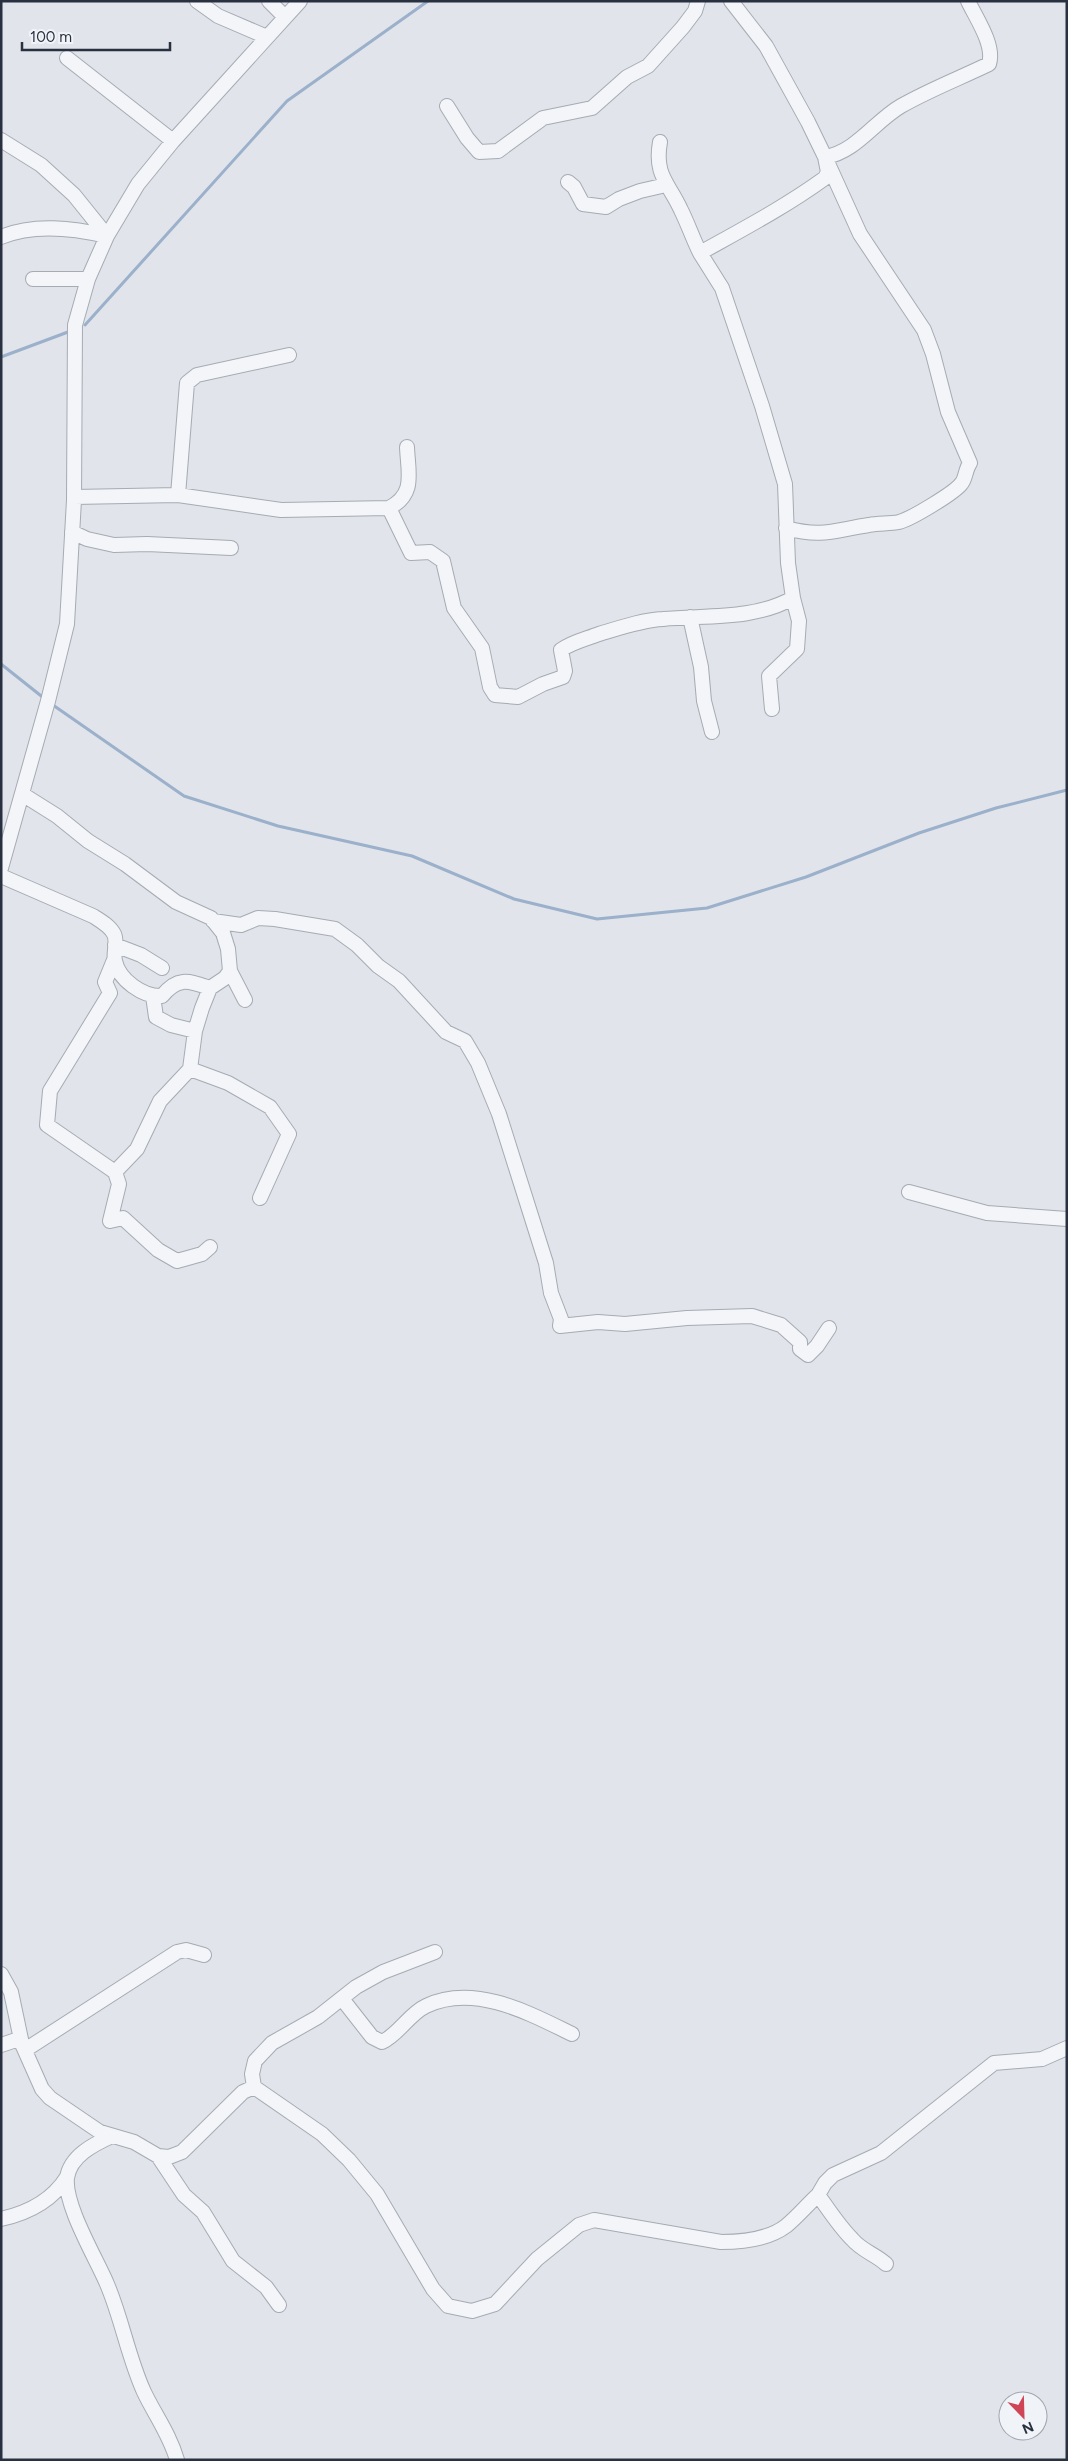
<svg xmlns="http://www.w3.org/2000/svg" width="1068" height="2461" viewBox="0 0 1068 2461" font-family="Figtree,sans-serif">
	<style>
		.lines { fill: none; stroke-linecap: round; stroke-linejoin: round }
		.stream { stroke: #9bb0ca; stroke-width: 3 }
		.minor-casing { stroke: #a6abb4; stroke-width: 16 }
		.minor { stroke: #f3f5f8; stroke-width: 14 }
	</style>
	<rect width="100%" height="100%" fill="#e1e4ea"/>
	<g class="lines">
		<!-- stream -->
		<path class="stream" d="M 85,325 L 287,101 L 428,1
			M 1,357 L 68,332
			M 1,664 L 45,699
			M 50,703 L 184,796 L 278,826 L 412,856 L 514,899 L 597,919 L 707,908 L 806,877 L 919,833 L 996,808 L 1067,790"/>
		<defs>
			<path id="minor" d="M 197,1 L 218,16 L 267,37
				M 269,1 L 285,17
				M 67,58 L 173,141
				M 447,106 L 467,138 L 479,152 L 498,151 L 543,118 L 592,108 L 627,77 L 648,66 L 683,27 L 695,11 L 698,1
				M 1,140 L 41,165 L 74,195 L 107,236
				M 660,142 C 654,176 669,183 681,210 C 688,224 693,239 700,253 C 743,229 785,207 825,178 L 828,172 L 825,157 L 808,122 L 766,46 L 731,1
				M 568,182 L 574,187 L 583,204 L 606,207 L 619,199 L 640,191 L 666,185
				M 1,237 C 34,223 73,228 107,236
				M 33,279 L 88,279
				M 178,495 L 187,383 L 197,375 L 289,355
				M 74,497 L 178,495 L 281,510 L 389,508 C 416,494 408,473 407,447
				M 389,508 L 411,553 L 430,552 L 443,561 L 454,608 L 482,648 L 490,687 L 495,695 L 518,697 L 543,684 L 563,677 L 565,671 L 561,650 C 572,642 586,639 599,634 C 619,628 642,620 663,619 C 707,615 754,620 793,598 L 788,563 L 785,484 L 762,406 L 722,288 L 700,253
				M 786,528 C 822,538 835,530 869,525 C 879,523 889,524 899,522 C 911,519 954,493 961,484 C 966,479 965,470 970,463 L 948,412 L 933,354 L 924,330 L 860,234 L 825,157 C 856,152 875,121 901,106 C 929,90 960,78 989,64 C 995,45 976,18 968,1
				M 72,532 L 87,539 L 114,545 L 147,544 L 231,548
				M 690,617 L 701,667 L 704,701 L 712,732
				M 772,709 L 769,676 L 797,649 L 799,621 L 793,598
				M 22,794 L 57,816 L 88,841 L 125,864 L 176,902 L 211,918 L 223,933 L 228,949 L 230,971 L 245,1000
				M 1,868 L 48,701 L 67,624 L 74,500 L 75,325 L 88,279 L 107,236 L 138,184 L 173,141 L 300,1
				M 1,876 L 93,916 C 101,921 110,926 114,934 C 118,942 113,953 115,961 C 119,980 143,997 162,996 C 178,976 189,981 210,988
				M 213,921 L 241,925 L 258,918 L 275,919 L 335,929 L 357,945 L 378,966 L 399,981 L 446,1032 L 465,1041 L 478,1063 L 499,1114 L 546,1263 L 551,1293 L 561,1319 L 560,1326 L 598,1322 L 625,1324 L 687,1318 L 752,1316 L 781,1325 L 800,1342 L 800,1349 L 808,1355 L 817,1346 L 829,1328
				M 115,945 L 141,955 L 162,968
				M 114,960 L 105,982 L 110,993 L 50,1091 L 47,1125 L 115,1172 L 119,1184 L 110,1221 L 123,1218 L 158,1250 L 177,1261 L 202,1254 L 210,1247
				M 153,996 L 156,1017 L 171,1025 L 195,1031
				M 190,1069 L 228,1083 L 270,1107 L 289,1134 L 260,1198
				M 115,1172 L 137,1149 L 160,1101 L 190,1069 L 195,1031 L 202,1008 L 210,988 L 225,978 L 230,971
				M 909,1192 L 987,1213 L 1067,1219
				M 435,1952 L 383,1972 L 356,1987 L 318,2017 L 272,2043 L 255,2061 L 252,2074 L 254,2087 L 322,2134 L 349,2160 L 377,2194 L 433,2289 L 448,2306 L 472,2311 L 495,2304 L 537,2259 L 579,2225 L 594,2220 L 721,2242 C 742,2242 769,2239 786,2226 C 797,2217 807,2205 818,2195 C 829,2210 839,2226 852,2239 C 862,2251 875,2254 886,2264
				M 1,1974 L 11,1992 L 22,2044 L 42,2089 L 50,2098 L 100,2132 L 134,2142 L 158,2156 L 169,2157 L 182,2152 L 243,2092 L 254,2087
				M 343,2000 L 372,2037 L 382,2042 C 399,2034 409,2014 426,2006 C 474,1983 529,2013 572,2034
				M 1,2045 L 16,2040 L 22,2044
				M 25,2050 L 177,1952 L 186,1950 L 204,1955
				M 112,2136 C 94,2144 70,2156 67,2178 C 64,2205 96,2258 107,2284 C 122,2319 128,2357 144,2392 C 155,2415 170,2435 177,2460
				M 158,2156 L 184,2195 L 203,2212 L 233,2261 L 266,2287 L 279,2305
				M 818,2195 L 825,2183 L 833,2175 L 881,2153 L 994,2063 L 1042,2059 L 1067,2048
				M 1,2219 C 28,2213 52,2201 67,2177"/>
		</defs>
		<!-- minor casing -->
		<use href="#minor" class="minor-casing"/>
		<!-- minor -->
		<use href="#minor" class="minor"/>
	</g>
	<!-- border -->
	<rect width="1068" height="2461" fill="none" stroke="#293141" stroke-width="5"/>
	<!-- north arrow -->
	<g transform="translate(1023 2416) rotate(157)"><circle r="24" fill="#f0f3f7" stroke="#a0a5ae"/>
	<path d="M0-4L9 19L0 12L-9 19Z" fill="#cf4556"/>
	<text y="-8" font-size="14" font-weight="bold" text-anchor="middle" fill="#293141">N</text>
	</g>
	<!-- scale -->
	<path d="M22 42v8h148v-8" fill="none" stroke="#293141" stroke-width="2.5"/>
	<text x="30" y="42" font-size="15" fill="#293141" stroke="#f0f3f7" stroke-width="4" paint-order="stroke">100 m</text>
</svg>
